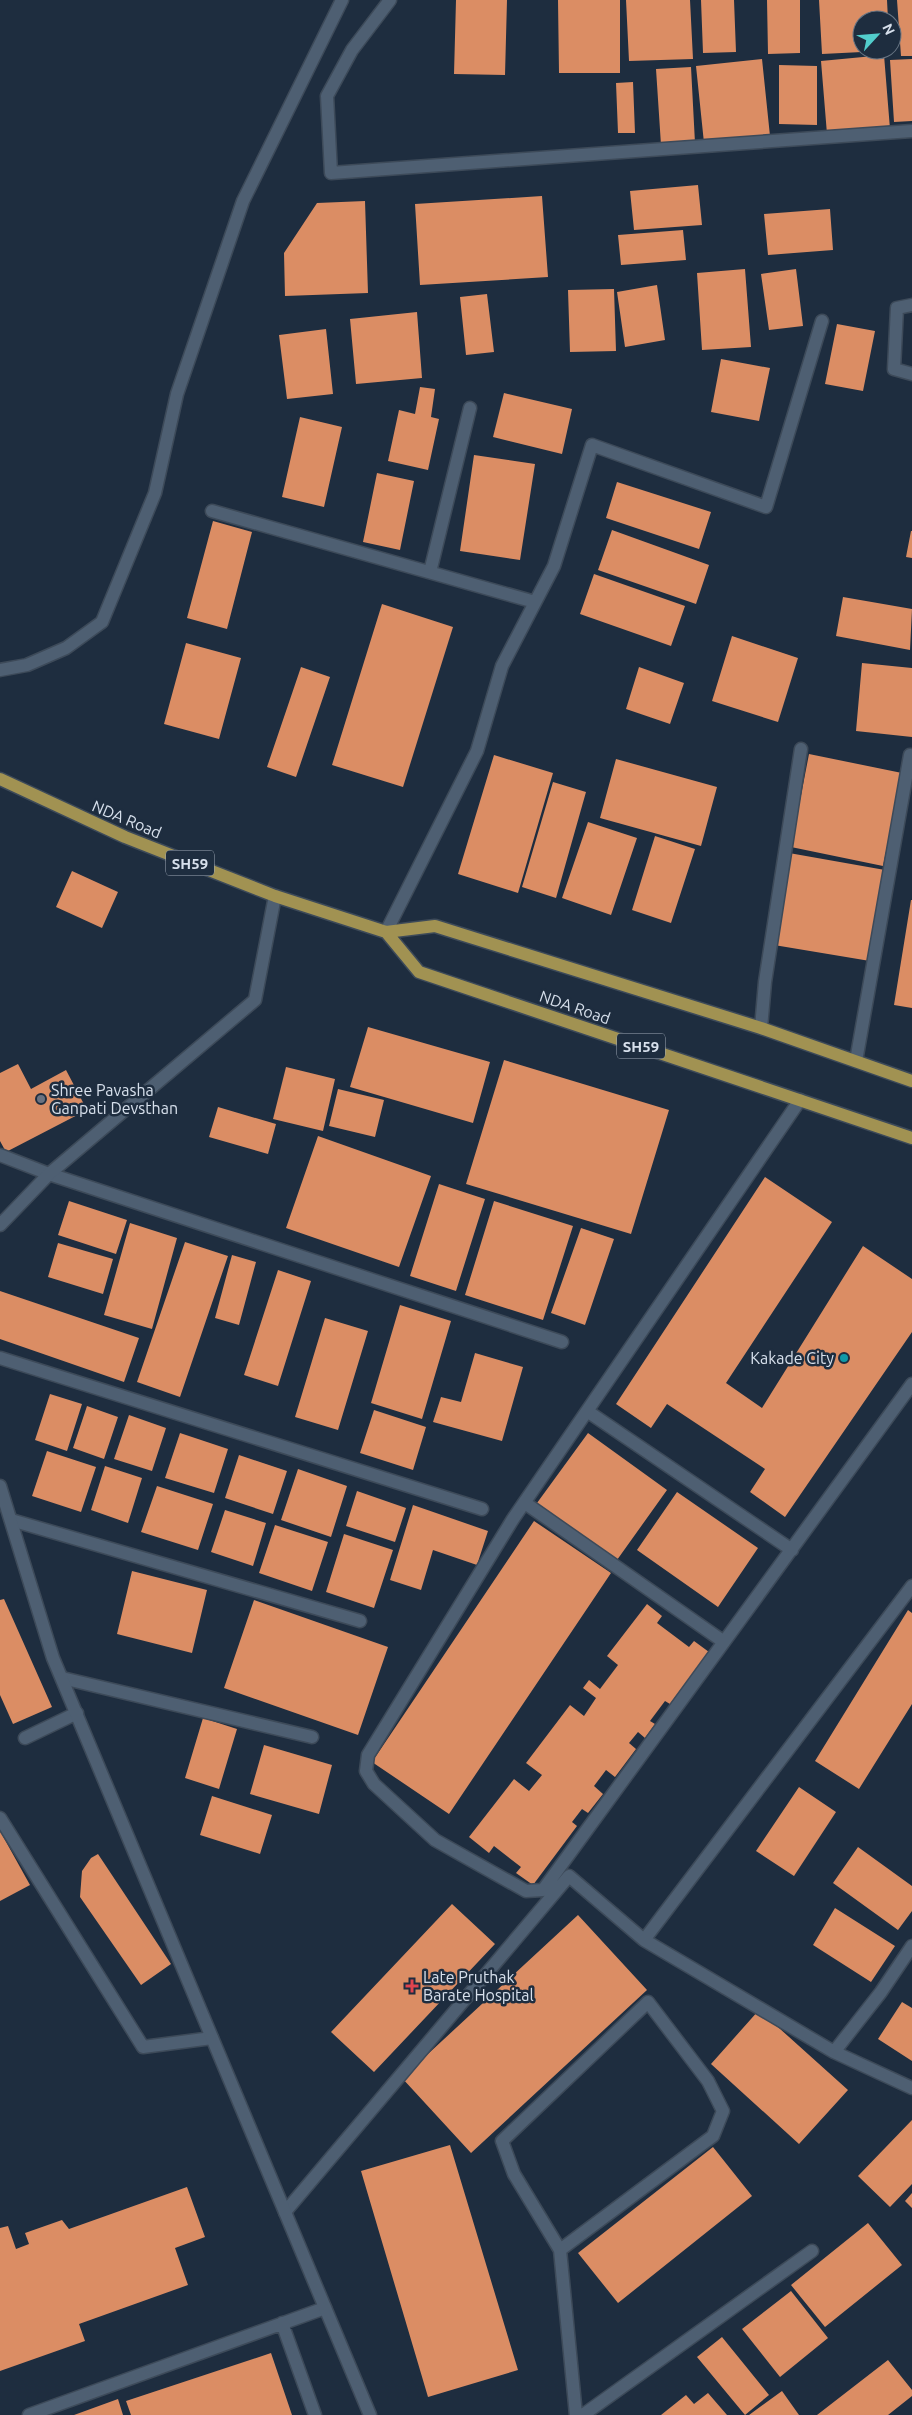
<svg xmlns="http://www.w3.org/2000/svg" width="912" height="2415" viewBox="0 0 912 2415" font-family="Ubuntu,sans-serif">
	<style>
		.building { fill: #db8d64 }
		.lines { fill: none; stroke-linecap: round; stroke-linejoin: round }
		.lane-casing { stroke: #3d4a59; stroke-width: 15 }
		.street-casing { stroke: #3d4a59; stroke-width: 15 }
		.secondary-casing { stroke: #3d4a59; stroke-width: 15 }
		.primary-casing { stroke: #3d4a59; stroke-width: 15 }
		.lane { stroke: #4e5f72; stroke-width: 12 }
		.street { stroke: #4e5f72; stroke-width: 12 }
		.secondary { stroke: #4e5f72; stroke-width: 12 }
		.primary { stroke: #a19252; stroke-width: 12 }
		.worship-dot { fill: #6b7280; stroke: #1e2d3f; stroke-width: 2 }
		.culture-dot { fill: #0f9aa8; stroke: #1e2d3f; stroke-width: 2 }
		.health-dot { fill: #e0444e; stroke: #1e2d3f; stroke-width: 2 }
		.labels { text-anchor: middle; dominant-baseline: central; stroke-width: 5; stroke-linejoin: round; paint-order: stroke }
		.shield { fill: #1e2d3f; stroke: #a0aab8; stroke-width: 1 }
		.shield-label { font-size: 15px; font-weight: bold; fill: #d7e0ec }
		.street-label { font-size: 16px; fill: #d7e0ec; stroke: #1e2d3f }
		.poi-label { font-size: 16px; fill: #d7e0ec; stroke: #1e2d3f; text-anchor: start }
	</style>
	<rect width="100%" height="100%" fill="#1e2d3f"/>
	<!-- building -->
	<path class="building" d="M 456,0 L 507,0 L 505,75 L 454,74 Z
		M 558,0 L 620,0 L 620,73 L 559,73 Z
		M 626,0 L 690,0 L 693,59 L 629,61 Z
		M 701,0 L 734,0 L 736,52 L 703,53 Z
		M 767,0 L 800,0 L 800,53 L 768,54 Z
		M 819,0 L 887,0 L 888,20 L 862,20 L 862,52 L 822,54 Z
		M 897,0 L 912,0 L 912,56 L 901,56 Z
		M 884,55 L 890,129 L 827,134 L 821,61 Z
		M 762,59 L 770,136 L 704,143 L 696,66 Z
		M 912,59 L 912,121 L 894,122 L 890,60 Z
		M 779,65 L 817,66 L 817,125 L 779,124 Z
		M 691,67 L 695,143 L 661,145 L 656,69 Z
		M 633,82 L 635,133 L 618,133 L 616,83 Z
		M 698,185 L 702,225 L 634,230 L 630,191 Z
		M 542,196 L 548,277 L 420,285 L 415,204 Z
		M 365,201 L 368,293 L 285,296 L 284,253 L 317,203 Z
		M 830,209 L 833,250 L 768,255 L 764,214 Z
		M 683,230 L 686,260 L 621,265 L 618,235 Z
		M 745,269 L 751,347 L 702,350 L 697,273 Z
		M 796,269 L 803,326 L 769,330 L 761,274 Z
		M 657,285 L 665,340 L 625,347 L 617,292 Z
		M 614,289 L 616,351 L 570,352 L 568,290 Z
		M 487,294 L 494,352 L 466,355 L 460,297 Z
		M 417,312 L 422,378 L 356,384 L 350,319 Z
		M 837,324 L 875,331 L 863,391 L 825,384 Z
		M 326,329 L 333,394 L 287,399 L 279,335 Z
		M 721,359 L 770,368 L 759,421 L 711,412 Z
		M 420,387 L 435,389 L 431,417 L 439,419 L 428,470 L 388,461 L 399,410 L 415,414 Z
		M 504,393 L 572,409 L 562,454 L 493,437 Z
		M 300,417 L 342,427 L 324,507 L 282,497 Z
		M 474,455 L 535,464 L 520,560 L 460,551 Z
		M 377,473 L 414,481 L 400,550 L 363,542 Z
		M 617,482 L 711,512 L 699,549 L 606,518 Z
		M 213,521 L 252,532 L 227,629 L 187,618 Z
		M 612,530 L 709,565 L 696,604 L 598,570 Z
		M 911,531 L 912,531 L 912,558 L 906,557 Z
		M 594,574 L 685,606 L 671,646 L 580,614 Z
		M 843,597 L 912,609 L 910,650 L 836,636 Z
		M 382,604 L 453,627 L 403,787 L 332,765 Z
		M 732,636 L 798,658 L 778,722 L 712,701 Z
		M 186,643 L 241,658 L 219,739 L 164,724 Z
		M 862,663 L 912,668 L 912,737 L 856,731 Z
		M 301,667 L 330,677 L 296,777 L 267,767 Z
		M 639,667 L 684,683 L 670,724 L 626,709 Z
		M 809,754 L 902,773 L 883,866 L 791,847 Z
		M 494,755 L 553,773 L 518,893 L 458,874 Z
		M 616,759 L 717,787 L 701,846 L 600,818 Z
		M 553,782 L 586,792 L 556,898 L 522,887 Z
		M 588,822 L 637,838 L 611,915 L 562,898 Z
		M 655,836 L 695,849 L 671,923 L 632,910 Z
		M 789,853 L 885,870 L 870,961 L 774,945 Z
		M 72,871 L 118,892 L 102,928 L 56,907 Z
		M 911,900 L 912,900 L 912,1008 L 894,1005 Z
		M 368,1027 L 490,1062 L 473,1123 L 350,1087 Z
		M 504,1060 L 669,1110 L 631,1234 L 466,1184 Z
		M 18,1064 L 31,1089 L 66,1070 L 87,1110 L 6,1152 L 0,1141 L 0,1073 Z
		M 286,1067 L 335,1079 L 323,1131 L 273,1119 Z
		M 338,1089 L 384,1100 L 375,1137 L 329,1126 Z
		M 218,1107 L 276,1124 L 268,1154 L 209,1137 Z
		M 318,1136 L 431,1176 L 399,1267 L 286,1228 Z
		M 765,1177 L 832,1222 L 726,1383 L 762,1408 L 863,1246 L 912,1279 L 912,1332 L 785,1517 L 750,1492 L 765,1469 L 667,1404 L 651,1428 L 616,1404 Z
		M 439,1184 L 485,1199 L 456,1291 L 410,1276 Z
		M 69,1201 L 127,1220 L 116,1254 L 58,1235 Z
		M 494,1201 L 573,1226 L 543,1320 L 465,1295 Z
		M 130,1223 L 177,1238 L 152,1329 L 104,1315 Z
		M 581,1228 L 614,1239 L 585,1325 L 551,1313 Z
		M 185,1242 L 228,1256 L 180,1397 L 137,1382 Z
		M 58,1243 L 113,1259 L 103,1294 L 48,1277 Z
		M 232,1255 L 256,1262 L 239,1325 L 215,1318 Z
		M 278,1270 L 311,1281 L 278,1386 L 244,1375 Z
		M 0,1291 L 139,1338 L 124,1382 L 0,1339 Z
		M 400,1305 L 451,1321 L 422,1419 L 371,1403 Z
		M 325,1318 L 368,1331 L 338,1430 L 295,1417 Z
		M 475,1353 L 523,1367 L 502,1441 L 433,1422 L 441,1397 L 461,1402 Z
		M 50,1394 L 82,1404 L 67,1451 L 35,1440 Z
		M 87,1406 L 118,1417 L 104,1459 L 73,1448 Z
		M 374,1410 L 426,1427 L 413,1470 L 360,1453 Z
		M 129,1415 L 166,1428 L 152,1471 L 114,1459 Z
		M 180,1433 L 228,1449 L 214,1493 L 165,1478 Z
		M 588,1433 L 667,1490 L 617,1560 L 537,1503 Z
		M 47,1451 L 96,1467 L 81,1512 L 32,1496 Z
		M 239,1455 L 287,1471 L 273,1514 L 225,1498 Z
		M 105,1466 L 142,1478 L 128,1523 L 91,1510 Z
		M 298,1469 L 347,1486 L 331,1537 L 281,1520 Z
		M 157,1486 L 213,1504 L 198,1550 L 141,1532 Z
		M 357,1491 L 406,1508 L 395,1542 L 346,1526 Z
		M 677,1492 L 758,1548 L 718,1607 L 637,1550 Z
		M 413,1505 L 488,1531 L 477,1565 L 433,1550 L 421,1590 L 390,1580 Z
		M 225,1510 L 266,1523 L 253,1566 L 211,1552 Z
		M 534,1521 L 611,1573 L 449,1814 L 372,1762 Z
		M 275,1525 L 328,1542 L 312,1591 L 259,1573 Z
		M 344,1534 L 393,1550 L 374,1608 L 326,1592 Z
		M 132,1571 L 207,1590 L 192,1653 L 117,1634 Z
		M 4,1599 L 52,1707 L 13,1724 L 0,1695 L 0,1600 Z
		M 254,1600 L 388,1647 L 358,1735 L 224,1688 Z
		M 647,1604 L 662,1616 L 657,1623 L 689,1647 L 694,1641 L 709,1652 L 670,1704 L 665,1701 L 650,1721 L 655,1724 L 645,1738 L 638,1732 L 629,1743 L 636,1749 L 615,1777 L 606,1770 L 594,1786 L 603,1794 L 588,1813 L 582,1809 L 572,1822 L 577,1826 L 533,1885 L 516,1873 L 521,1867 L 494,1846 L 489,1853 L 469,1837 L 514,1779 L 529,1791 L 542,1775 L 526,1763 L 570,1705 L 584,1716 L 596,1698 L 583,1688 L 589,1680 L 600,1689 L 618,1665 L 607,1656 Z
		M 908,1610 L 912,1613 L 912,1704 L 859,1789 L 815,1761 Z
		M 203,1718 L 237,1729 L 219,1789 L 185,1778 Z
		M 264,1745 L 332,1765 L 319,1814 L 250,1794 Z
		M 799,1787 L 836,1812 L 794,1876 L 756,1851 Z
		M 212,1796 L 272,1815 L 260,1854 L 200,1835 Z
		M 0,1831 L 30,1885 L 0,1901 Z
		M 858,1847 L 912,1886 L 912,1911 L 898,1930 L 833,1883 Z
		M 98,1854 L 171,1964 L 141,1985 L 80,1897 L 82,1871 L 91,1858 Z
		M 452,1904 L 495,1944 L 374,2072 L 331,2032 Z
		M 835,1908 L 895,1946 L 871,1982 L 813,1945 Z
		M 578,1915 L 647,1990 L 471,2153 L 402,2078 Z
		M 902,2002 L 912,2008 L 912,2061 L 878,2039 Z
		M 759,2010 L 848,2090 L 799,2144 L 711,2064 Z
		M 912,2120 L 912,2184 L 890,2207 L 858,2176 Z
		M 450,2145 L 518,2370 L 428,2397 L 361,2171 Z
		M 713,2147 L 752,2196 L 618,2303 L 578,2253 Z
		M 187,2187 L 205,2237 L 175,2248 L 188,2285 L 79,2324 L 85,2341 L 0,2371 L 0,2228 L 8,2226 L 16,2249 L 29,2244 L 25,2233 L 62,2220 L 69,2229 Z
		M 912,2193 L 912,2208 L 905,2201 Z
		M 868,2223 L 902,2265 L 825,2327 L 791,2285 Z
		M 791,2291 L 828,2338 L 780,2377 L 742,2329 Z
		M 722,2337 L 769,2395 L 745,2415 L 697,2357 Z
		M 271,2353 L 292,2415 L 131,2415 L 126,2401 Z
		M 888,2360 L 912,2390 L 912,2396 L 888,2415 L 817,2415 Z
		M 782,2391 L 799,2415 L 749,2415 Z
		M 708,2393 L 727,2415 L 661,2415 L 686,2395 L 694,2404 Z
		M 118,2399 L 123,2415 L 74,2415 Z"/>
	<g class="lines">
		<defs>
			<path id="lane" d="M 912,305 L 897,308 L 894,369 L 912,374
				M 761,1028 L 765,982 L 801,749
				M 25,1738 L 77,1713
				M 0,1818 L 143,2047 L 212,2038"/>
			<path id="street" d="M 390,0 L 352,50 L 327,96 L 331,173 L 912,131
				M 212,511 L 535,602
				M 430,572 L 470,408
				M 386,932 L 477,751 L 502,666 L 554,566 L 592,445 L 766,507 L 822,321
				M 856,1061 L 910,755
				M 800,1100 L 513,1519 L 368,1755 L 366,1771 L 374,1784 L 435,1840 L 526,1891 L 543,1890 L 912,1384
				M 0,1155 L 49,1174 L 562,1342
				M 0,1358 L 482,1509
				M 587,1411 L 792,1550
				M 525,1503 L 724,1642
				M 11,1520 L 360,1621
				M 912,1586 L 644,1940 L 834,2052 L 881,1992 L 912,1946
				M 62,1678 L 312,1737
				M 834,2052 L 912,2088
				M 285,2212 L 569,1876 L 644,1940
				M 560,2250 L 713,2136 L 723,2111 L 708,2081 L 648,2002 L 502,2141 L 514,2174 L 560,2250 L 576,2415
				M 282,2323 L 315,2415
				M 29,2415 L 325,2308
				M 583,2415 L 812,2251"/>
			<path id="secondary" d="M 0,670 L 27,665 L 66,648 L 102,622 L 155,493 L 177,394 L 243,201 L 342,0
				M 0,1225 L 49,1174 L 255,1000 L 275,896
				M 0,1486 L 53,1658 L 370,2415"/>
			<path id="primary" d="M 0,779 L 125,837 L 275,896 L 386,932 L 435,926 L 761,1028 L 912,1081
				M 386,932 L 419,972 L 912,1138"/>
		</defs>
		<!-- lane casing -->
		<use href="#lane" class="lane-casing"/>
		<!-- street casing -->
		<use href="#street" class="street-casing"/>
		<!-- secondary casing -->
		<use href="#secondary" class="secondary-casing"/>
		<!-- primary casing -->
		<use href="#primary" class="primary-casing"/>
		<!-- lane -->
		<use href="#lane" class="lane"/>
		<!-- street -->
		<use href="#street" class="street"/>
		<!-- secondary -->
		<use href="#secondary" class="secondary"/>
		<!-- primary -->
		<use href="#primary" class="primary"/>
	</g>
	<!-- markers -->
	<circle class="worship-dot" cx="41" cy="1099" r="5"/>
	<circle class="culture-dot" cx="844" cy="1358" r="5"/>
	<path class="health-dot" d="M409.5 1978.5h5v5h5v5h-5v5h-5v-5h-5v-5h5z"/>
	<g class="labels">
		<!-- shield labels -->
		<g class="shield">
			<rect x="166" y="850.5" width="48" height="25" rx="4"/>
			<rect x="617" y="1033.5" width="48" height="25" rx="4"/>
		</g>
		<g class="shield-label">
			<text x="190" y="863">SH59</text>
			<text x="641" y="1046">SH59</text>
		</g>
		<!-- street labels -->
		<g class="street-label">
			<text transform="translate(127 819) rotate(23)">NDA Road</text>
			<text transform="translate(575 1007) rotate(19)">NDA Road</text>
		</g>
		<!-- poi labels -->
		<g class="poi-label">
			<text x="51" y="1090">Shree Pavasha<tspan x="51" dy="18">Ganpati Devsthan</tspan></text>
			<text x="834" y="1358" text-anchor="end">Kakade City</text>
			<text x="423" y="1977">Late Pruthak<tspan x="423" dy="18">Barate Hospital</tspan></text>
		</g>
	</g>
	<!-- north arrow -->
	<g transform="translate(877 35) rotate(64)"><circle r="24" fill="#1e2d3f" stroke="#687584"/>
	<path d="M0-4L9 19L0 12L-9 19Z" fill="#52cdcc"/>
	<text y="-8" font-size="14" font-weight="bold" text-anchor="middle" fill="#d7e0ec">N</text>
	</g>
</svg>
